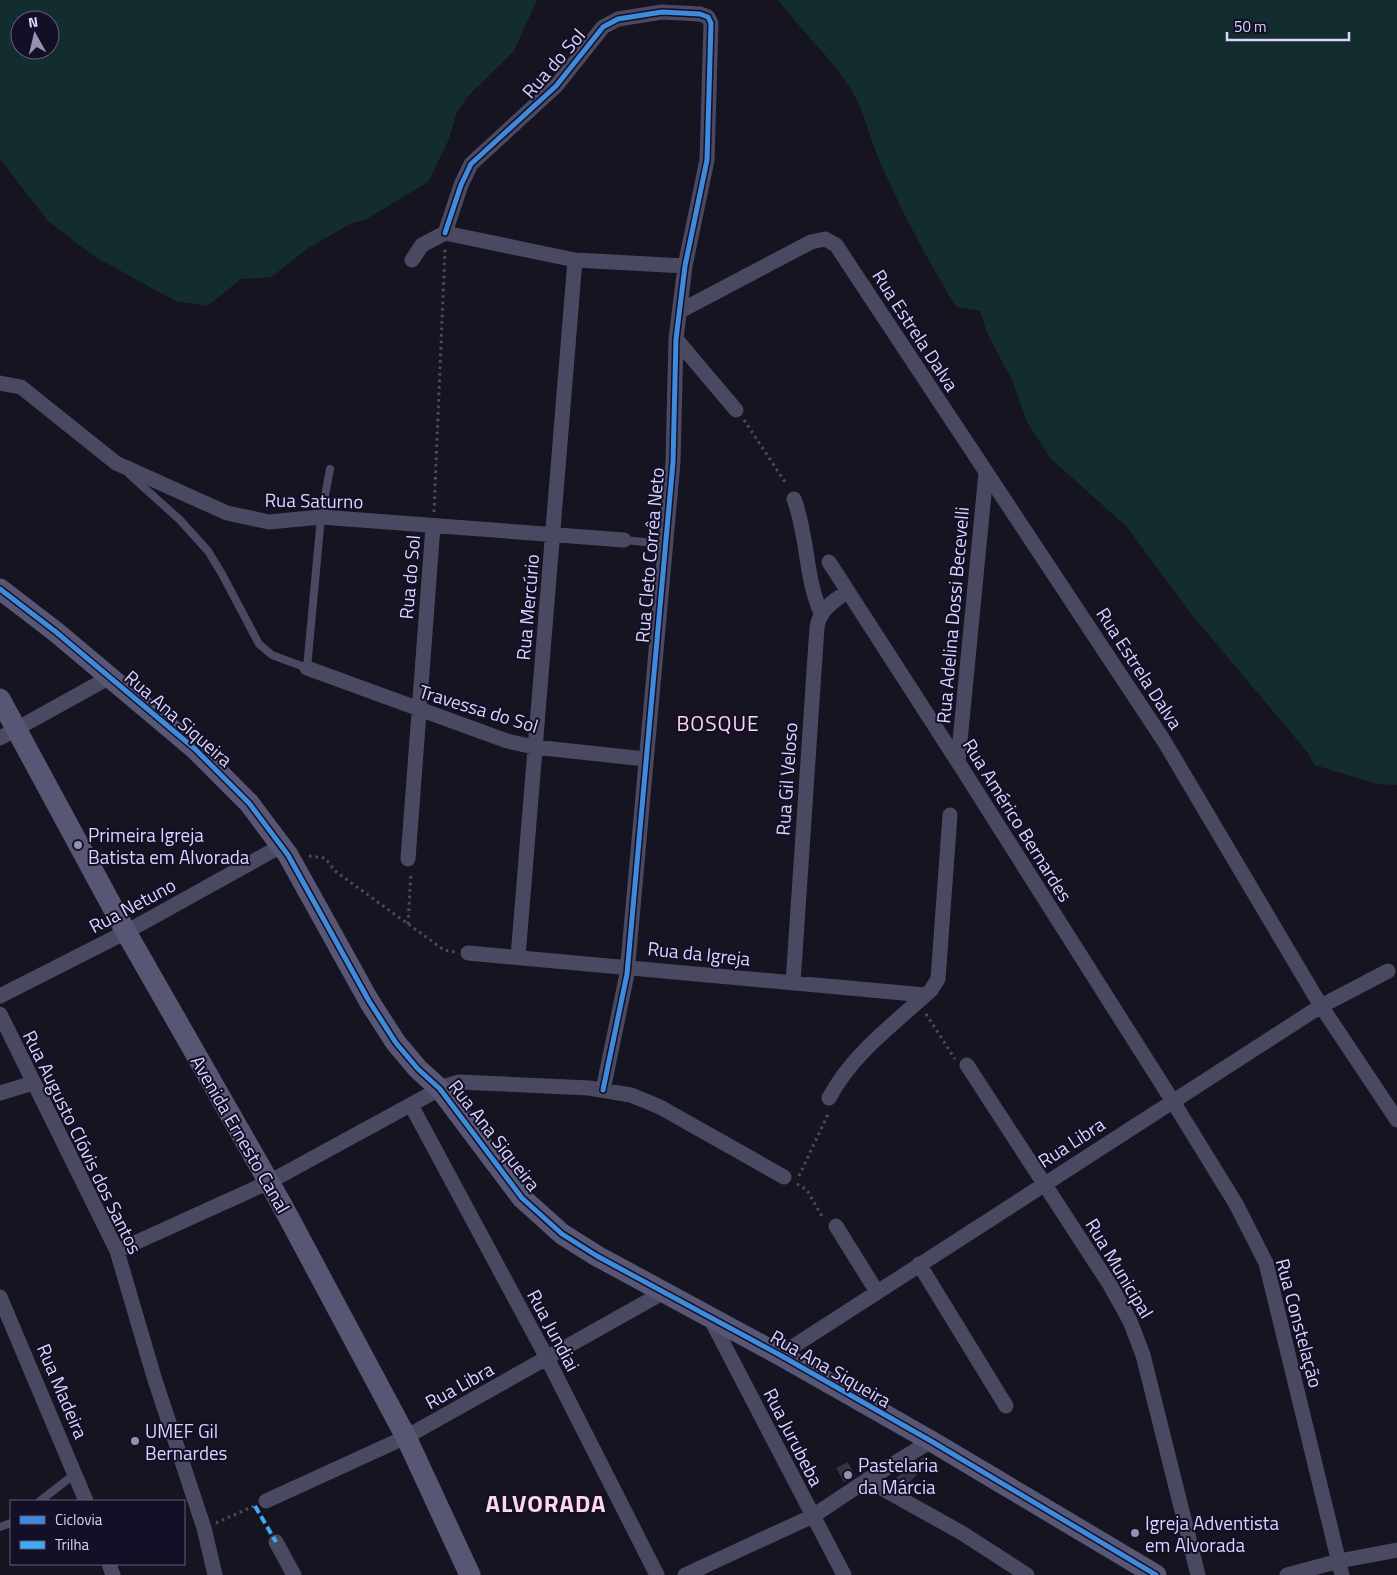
<svg xmlns="http://www.w3.org/2000/svg" width="1397" height="1575" viewBox="0 0 1397 1575" font-family="'Titillium Web',sans-serif">
	<style>
		.green { fill: #132c2d; fill-rule: evenodd }
		.building { fill: #343243 }
		.lines { fill: none; stroke-linecap: round; stroke-linejoin: round }
		.path { stroke: #44505f; stroke-width: 3; stroke-dasharray: 2.5 4; stroke-linecap: butt }
		.lane { stroke: #4a4962; stroke-width: 8 }
		.street { stroke: #4a4962; stroke-width: 15 }
		.secondary { stroke: #575674; stroke-width: 21 }
		.quiet { stroke: #3fa9f5; stroke-width: 4; stroke-dasharray: 8 4; stroke-linecap: butt }
		.cycleway-casing { stroke: #130f26; stroke-width: 8 }
		.cycleway { stroke: #408adc; stroke-width: 5 }
		.poi-dot { fill: #9591b1; stroke: #130f26; stroke-width: 2 }
		.labels { text-anchor: middle; dominant-baseline: central; stroke-width: 4; stroke-linejoin: round; paint-order: stroke }
		.street-label { font-size: 19px; fill: #d9d4ff; stroke: #130f26 }
		.poi-label { font-size: 19px; fill: #d9d4ff; stroke: #130f26; text-anchor: start }
		.quarter-label { font-size: 21px; letter-spacing: 1px; fill: #ffd6f0; stroke: #130f26 }
		.district-label { font-size: 24px; font-weight: bold; letter-spacing: 1px; fill: #ffd6f0; stroke: #130f26 }
	</style>
	<rect width="100%" height="100%" fill="#161421"/>
	<!-- green -->
	<path class="green" d="M 0,0 L 537,0 L 514,51 L 469,95 L 457,112 L 449,139 L 428,182 L 365,220 L 352,223 L 310,247 L 271,277 L 241,279 L 207,306 L 175,301 L 92,255 L 48,221 L 0,159 ZM 20,20 L 50,20 L 50,50 L 20,50 Z
		M 778,0 L 1397,0 L 1397,785 L 1378,784 L 1314,765 L 1308,753 L 1188,610 L 1127,527 L 1050,458 L 1027,422 L 1012,380 L 987,333 L 980,311 L 956,307 C 928,261 901,211 880,162 C 870,140 865,112 852,91 C 831,57 802,32 778,0 Z"/>
	<!-- building -->
	<path class="building" d="M 924,1457 L 929,1463 L 902,1489 L 890,1482 Z
		M 848,1462 L 855,1476 L 844,1482 L 836,1468 Z"/>
	<g class="lines">
		<!-- path -->
		<path class="path" d="M 744,420 L 787,485
			M 434,512 L 445,249
			M 309,856 L 325,858 L 335,871 L 444,950 L 455,952
			M 408,924 L 411,872
			M 926,1014 L 955,1059
			M 799,1176 L 829,1112
			M 797,1184 L 807,1190 L 823,1218
			M 216,1523 L 254,1506"/>
		<!-- lane -->
		<path class="lane" d="M 129,474 L 180,520 L 208,551 L 222,574 L 259,644 L 272,655 L 307,668 L 321,517 L 330,469
			M 624,540 L 664,544
			M 40,1501 L 76,1473
			M 0,1527 L 11,1523"/>
		<!-- street -->
		<path class="street" d="M 445,233 L 461,185 L 471,164 L 556,86 L 603,27 L 618,19 L 662,12 L 700,14 L 708,17 L 711,23 L 707,160 L 685,266 L 676,339 L 673,462 L 627,974 L 603,1090
			M 445,233 L 575,260 L 685,266
			M 412,260 L 422,245 L 445,233
			M 680,311 L 811,242 L 825,239 L 836,245 L 1164,741 L 1321,1006 L 1397,1120
			M 676,339 L 736,410
			M 0,383 L 21,387 L 116,463 L 227,513 L 269,522 L 321,517 L 624,540
			M 794,499 C 808,536 805,577 821,613
			M 829,562 L 958,762 L 1172,1100 L 1236,1204 L 1266,1263 L 1342,1575
			M 307,668 L 507,741 L 534,747 L 645,759
			M 0,738 L 110,677
			M 958,762 L 986,473
			M 408,859 L 433,526
			M 468,953 L 925,995
			M 518,957 L 575,260
			M 793,983 L 817,627 C 820,609 834,601 848,591
			M 0,996 L 126,932 L 281,846
			M 0,1014 L 117,1251 L 154,1377 L 204,1528 L 215,1575
			M 967,1065 L 1110,1285 L 1130,1321 L 1143,1355 L 1198,1575
			M 0,1093 L 33,1083
			M 829,1098 C 852,1054 894,1024 931,990 L 938,979 L 950,815
			M 411,1105 L 547,1358 L 657,1575
			M 836,1226 L 877,1292
			M 117,1251 L 269,1182 L 445,1086 L 459,1082 L 589,1088 L 631,1095 L 660,1107 L 784,1177
			M 919,1264 L 1006,1406
			M 0,1297 L 86,1501
			M 709,1316 L 844,1575
			M 780,1355 L 1321,1006 L 1388,971
			M 867,1480 L 962,1533 L 1027,1575
			M 266,1501 L 406,1437 L 664,1292
			M 276,1542 L 294,1575
			M 109,1564 L 113,1575
			M 685,1575 L 813,1516 L 867,1480 L 931,1441
			M 1287,1575 L 1339,1561 L 1397,1550"/>
		<!-- secondary -->
		<path class="secondary" d="M 0,589 L 56,632 L 195,749 L 249,803 L 288,855 L 369,1001 L 396,1043 L 418,1069 L 440,1089 L 522,1198 L 562,1234 L 597,1256 L 780,1355 L 931,1441 L 1156,1575
			M 0,699 L 126,932 L 282,1205 L 406,1437 L 470,1575"/>
		<!-- quiet -->
		<path class="quiet" d="M 255,1506 L 276,1542"/>
		<defs>
			<path id="cycleway" d="M 445,233 L 461,185 L 471,164 L 556,86 L 603,27 L 618,19 L 662,12 L 700,14 L 708,17 L 711,23 L 707,160 L 685,266 L 676,339 L 673,462 L 627,974 L 603,1090
				M 0,589 L 56,632 L 195,749 L 249,803 L 288,855 L 369,1001 L 396,1043 L 418,1069 L 440,1089 L 522,1198 L 562,1234 L 597,1256 L 780,1355 L 931,1441 L 1156,1575"/>
		</defs>
		<!-- cycleway casing -->
		<use href="#cycleway" class="cycleway-casing"/>
		<!-- cycleway -->
		<use href="#cycleway" class="cycleway"/>
	</g>
	<!-- markers -->
	<g class="poi-dot">
		<circle cx="78" cy="845" r="5"/>
		<circle cx="135" cy="1441" r="5"/>
		<circle cx="848" cy="1475" r="5"/>
		<circle cx="1135" cy="1533" r="5"/>
	</g>
	<g class="labels">
		<!-- street labels -->
		<g class="street-label">
			<text transform="translate(553 63) rotate(-49)">Rua do Sol</text>
			<text transform="translate(916 330) rotate(57)">Rua Estrela Dalva</text>
			<text transform="translate(314 500) rotate(1)">Rua Saturno</text>
			<text transform="translate(649 555) rotate(-85)">Rua Cleto Corrêa Neto</text>
			<text transform="translate(409 577) rotate(-85)">Rua do Sol</text>
			<text transform="translate(527 607) rotate(-85)">Rua Mercúrio</text>
			<text transform="translate(952 615) rotate(-85)">Rua Adelina Dossi Becevelli</text>
			<text transform="translate(1140 668) rotate(57)">Rua Estrela Dalva</text>
			<text transform="translate(479 708) rotate(17)">Travessa do Sol</text>
			<text transform="translate(179 718) rotate(41)">Rua Ana Siqueira</text>
			<text transform="translate(786 779) rotate(-86)">Rua Gil Veloso</text>
			<text transform="translate(1018 820) rotate(58)">Rua Américo Bernardes</text>
			<text transform="translate(132 905) rotate(-28)">Rua Netuno</text>
			<text transform="translate(699 953) rotate(6)">Rua da Igreja</text>
			<text transform="translate(241 1134) rotate(60)">Avenida Ernesto Canal</text>
			<text transform="translate(495 1135) rotate(52)">Rua Ana Siqueira</text>
			<text transform="translate(83 1142) rotate(64)">Rua Augusto Clóvis dos Santos</text>
			<text transform="translate(1071 1142) rotate(-33)">Rua Libra</text>
			<text transform="translate(1120 1268) rotate(59)">Rua Municipal</text>
			<text transform="translate(1300 1323) rotate(75)">Rua Constelação</text>
			<text transform="translate(554 1330) rotate(62)">Rua Jundiai</text>
			<text transform="translate(831 1368) rotate(30)">Rua Ana Siqueira</text>
			<text transform="translate(459 1385) rotate(-29)">Rua Libra</text>
			<text transform="translate(63 1391) rotate(67)">Rua Madeira</text>
			<text transform="translate(794 1437) rotate(63)">Rua Jurubeba</text>
		</g>
		<!-- poi labels -->
		<g class="poi-label">
			<text x="88" y="834">Primeira Igreja<tspan x="88" dy="22">Batista em Alvorada</tspan></text>
			<text x="145" y="1430">UMEF Gil<tspan x="145" dy="22">Bernardes</tspan></text>
			<text x="858" y="1464">Pastelaria<tspan x="858" dy="22">da Márcia</tspan></text>
			<text x="1145" y="1522">Igreja Adventista<tspan x="1145" dy="22">em Alvorada</tspan></text>
		</g>
		<!-- quarter labels -->
		<g class="quarter-label">
			<text x="718" y="723">BOSQUE</text>
		</g>
		<!-- district labels -->
		<g class="district-label">
			<text x="546" y="1503">ALVORADA</text>
		</g>
	</g>
	<!-- legend -->
	<rect x="10" y="1500" width="175" height="65" fill="#130f26" stroke="#625e7d"/>
	<rect x="20" y="1516" width="25" height="8" fill="#408adc" stroke="#625e7d"/>
	<text x="55" y="1525" font-size="15" fill="#d9d4ff">Ciclovia</text>
	<rect x="20" y="1541" width="25" height="8" fill="#3fa9f5" stroke="#625e7d"/>
	<text x="55" y="1550" font-size="15" fill="#d9d4ff">Trilha</text>
	<!-- north arrow -->
	<g transform="translate(35 35) rotate(352)"><circle r="24" fill="#130f26" stroke="#625e7d"/>
	<path d="M0-4L9 19L0 12L-9 19Z" fill="#9591b1"/>
	<text y="-8" font-size="14" font-weight="bold" text-anchor="middle" fill="#d9d4ff">N</text>
	</g>
	<!-- scale -->
	<path d="M1227 32v8h122v-8" fill="none" stroke="#d9d4ff" stroke-width="2.5"/>
	<text x="1234" y="32" font-size="15" fill="#d9d4ff" stroke="#130f26" stroke-width="4" paint-order="stroke">50 m</text>
</svg>
